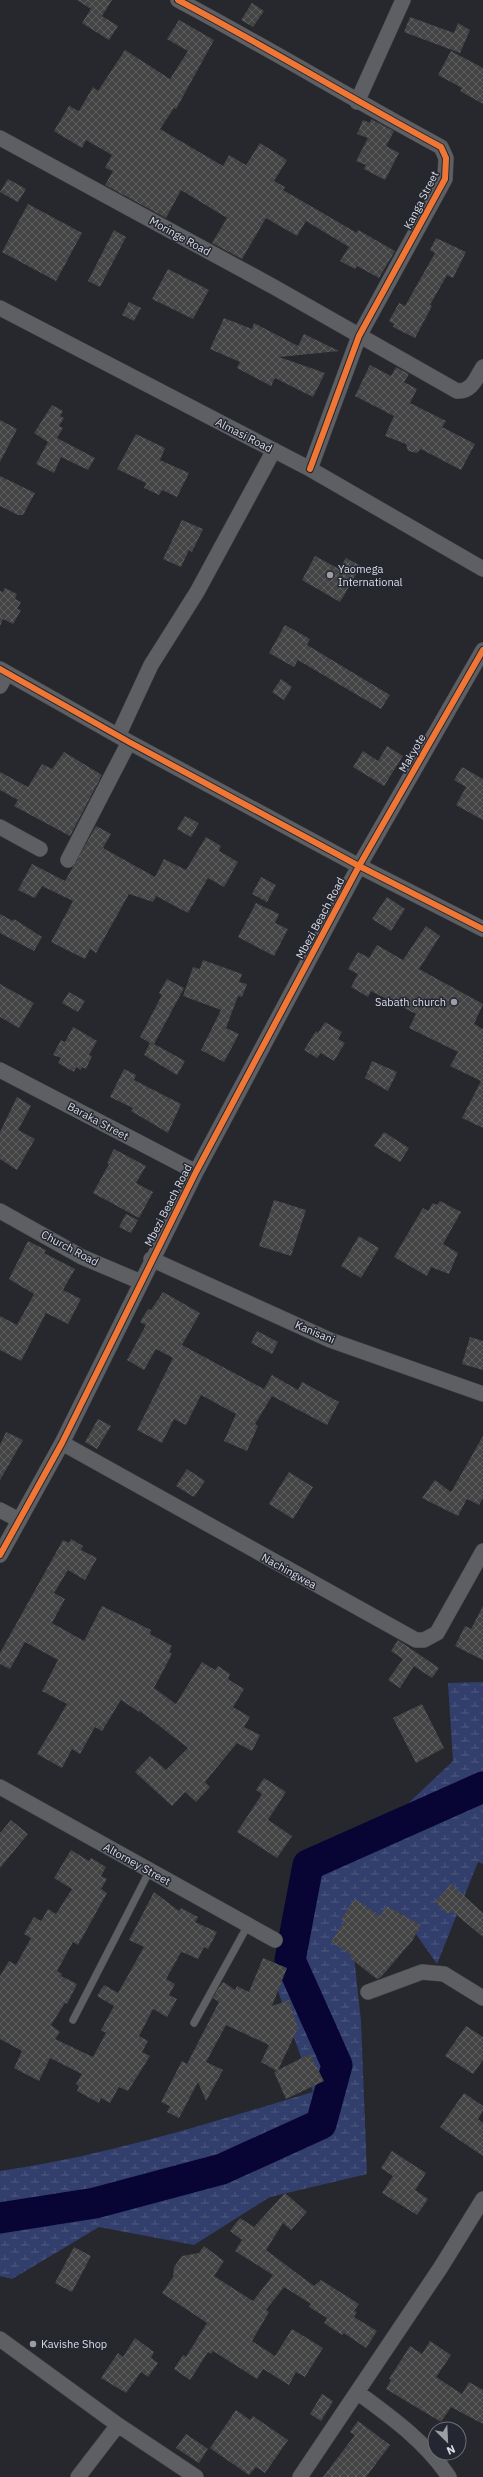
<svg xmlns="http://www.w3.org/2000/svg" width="483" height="2477" viewBox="0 0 483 2477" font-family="'IBM Plex Sans',sans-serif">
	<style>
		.wetland { fill: url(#wetland-marsh) }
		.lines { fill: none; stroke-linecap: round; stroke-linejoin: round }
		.river { stroke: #080535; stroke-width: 31 }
		.building { fill: url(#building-cross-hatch) }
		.service-casing { stroke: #45464a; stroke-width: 8 }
		.minor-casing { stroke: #45464a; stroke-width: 16 }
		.service { stroke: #5e5f62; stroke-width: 7 }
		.minor { stroke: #5e5f62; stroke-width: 15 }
		.cycleway-casing { stroke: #242731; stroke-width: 8 }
		.cycleway { stroke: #f07635; stroke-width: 6 }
		.poi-dot { fill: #9d9ea5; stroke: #242731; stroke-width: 1.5 }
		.labels { text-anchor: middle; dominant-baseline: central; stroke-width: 3; stroke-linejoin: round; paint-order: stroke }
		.street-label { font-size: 11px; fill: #dcdee5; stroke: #242731 }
		.poi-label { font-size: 11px; fill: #dcdee5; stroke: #242731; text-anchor: start }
	</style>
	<defs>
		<pattern id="wetland-marsh" width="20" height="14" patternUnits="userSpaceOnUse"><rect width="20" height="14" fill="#323e6b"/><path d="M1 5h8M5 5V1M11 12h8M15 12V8" fill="none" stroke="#4f5980"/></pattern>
		<pattern id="building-cross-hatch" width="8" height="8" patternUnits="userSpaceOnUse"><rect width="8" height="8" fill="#444445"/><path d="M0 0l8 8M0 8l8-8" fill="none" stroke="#5e5f60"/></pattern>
	</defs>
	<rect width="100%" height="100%" fill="#27282e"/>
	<!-- wetland -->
	<path class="wetland" d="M 483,1682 L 483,1864 L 478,1862 L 437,1964 L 401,1913 L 350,1920 L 361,2021 L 367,2174 L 270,2197 L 194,2245 L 99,2227 L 12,2279 L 0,2276 L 0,2171 C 107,2156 209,2123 313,2092 L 277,1988 L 283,1919 L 299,1866 L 380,1830 L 453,1761 L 448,1683 Z"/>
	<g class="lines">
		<!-- river -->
		<path class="river" d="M 0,2218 L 95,2203 L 222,2169 L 321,2124 L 337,2065 L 290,1960 L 308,1865 L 483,1787"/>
	</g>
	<!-- building -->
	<path class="building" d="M 77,0 L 112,0 L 102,16 L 118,26 L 109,40 L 82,23 L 91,9 Z
		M 252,3 L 264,11 L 253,27 L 241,20 Z
		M 410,17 L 454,33 L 458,23 L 470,30 L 460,53 L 404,32 Z
		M 179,20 L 214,40 L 176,109 L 174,108 L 160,129 L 223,166 L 229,155 L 246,165 L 260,143 L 287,160 L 274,181 L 285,187 L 283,190 L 357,233 L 358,230 L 395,251 L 379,278 L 357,266 L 355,269 L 340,261 L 349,247 L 306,221 L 297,236 L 266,218 L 242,259 L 212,243 L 227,218 L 181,190 L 166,218 L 105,185 L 113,171 L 105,168 L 112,155 L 86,140 L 82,148 L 54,131 L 69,106 L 79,111 L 93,87 L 98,91 L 125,50 L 170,79 L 188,51 L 167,39 Z
		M 451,51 L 483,68 L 483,104 L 460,91 L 462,88 L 438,75 Z
		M 371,119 L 394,131 L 386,146 L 399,153 L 385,180 L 364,169 L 366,165 L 356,161 L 368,138 L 357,134 L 363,120 L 370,123 Z
		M 8,179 L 26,189 L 18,202 L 0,192 Z
		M 28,204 L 82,233 L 56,281 L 2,252 Z
		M 114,230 L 126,237 L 100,287 L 88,281 Z
		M 436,238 L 466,252 L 453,278 L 447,275 L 430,305 L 432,306 L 415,338 L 393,327 L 394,324 L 389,321 L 399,303 L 405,306 L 435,253 L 430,250 Z
		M 168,269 L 209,290 L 193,319 L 152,299 Z
		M 129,302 L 141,308 L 134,321 L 122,315 Z
		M 224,318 L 252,329 L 254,323 L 298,346 L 304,334 L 339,351 L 279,357 L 325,373 L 313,397 L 275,378 L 271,386 L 237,368 L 240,362 L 210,349 Z
		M 370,365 L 391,376 L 396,367 L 409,374 L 404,382 L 417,389 L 410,403 L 446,421 L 442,427 L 475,444 L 461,470 L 421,449 L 417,453 L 408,451 L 406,444 L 385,436 L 394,416 L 355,396 Z
		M 52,405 L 63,411 L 60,416 L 64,418 L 59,426 L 63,428 L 57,438 L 95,458 L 88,470 L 61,457 L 54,473 L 36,464 L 48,442 L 34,433 Z
		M 0,420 L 17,429 L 0,462 Z
		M 136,434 L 165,448 L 160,460 L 189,473 L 177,497 L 162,490 L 159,495 L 144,488 L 146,483 L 117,469 Z
		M 0,476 L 35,493 L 23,515 L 18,515 L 0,506 Z
		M 182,520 L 203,529 L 192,552 L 189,550 L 181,567 L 163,559 Z
		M 315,556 L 339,569 L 346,558 L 361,566 L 340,602 L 302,580 Z
		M 5,588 L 17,594 L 15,599 L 21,602 L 17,609 L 21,610 L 13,624 L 3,619 L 0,626 L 0,591 L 3,592 Z
		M 285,625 L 310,639 L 307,645 L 390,695 L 381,709 L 298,660 L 294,667 L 269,653 Z
		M 281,679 L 292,687 L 284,700 L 272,692 Z
		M 387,746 L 403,756 L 384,786 L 353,767 L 363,751 L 378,761 Z
		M 64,752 L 102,775 L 70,836 L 14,806 L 18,800 L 0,790 L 0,772 L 28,787 L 42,764 L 52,769 Z
		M 462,767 L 483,779 L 483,820 L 456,805 L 466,787 L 454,780 Z
		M 185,816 L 199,823 L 191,837 L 177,829 Z
		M 96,826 L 111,834 L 103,848 L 155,877 L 164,859 L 186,870 L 206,837 L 221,846 L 219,851 L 238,862 L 224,887 L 208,878 L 188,913 L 156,896 L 153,902 L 129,894 L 96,953 L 90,949 L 85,959 L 51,942 L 73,901 L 42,886 L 35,898 L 18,890 L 32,864 L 65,881 Z
		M 261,877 L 276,885 L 267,902 L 252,894 Z
		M 387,897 L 405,909 L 391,931 L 372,919 Z
		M 256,903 L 279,914 L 275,923 L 288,929 L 274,956 L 238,937 Z
		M 0,914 L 13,921 L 14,919 L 42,937 L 34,951 L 0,933 Z
		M 426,926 L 440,936 L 419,969 L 483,1004 L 474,1024 L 483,1029 L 483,1128 L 462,1118 L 481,1081 L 450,1066 L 458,1052 L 409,1028 L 416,1014 L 371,991 L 368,997 L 351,987 L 358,974 L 348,969 L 358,952 L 369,958 L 377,945 L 403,960 Z
		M 203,960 L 242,974 L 239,982 L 247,984 L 242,997 L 238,996 L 226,1028 L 239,1034 L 224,1062 L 201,1050 L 221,1010 L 183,996 L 193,967 L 200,969 Z
		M 167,979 L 184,988 L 154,1044 L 185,1061 L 177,1075 L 144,1055 L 150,1043 L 140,1037 L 162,995 L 159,993 Z
		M 0,984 L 34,1003 L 19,1028 L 0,1017 Z
		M 69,992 L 85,1001 L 78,1012 L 62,1003 Z
		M 325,1022 L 342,1032 L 338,1039 L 345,1043 L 334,1061 L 321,1053 L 317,1058 L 304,1050 L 316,1031 L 318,1033 Z
		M 73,1027 L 97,1041 L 89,1055 L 92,1056 L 86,1069 L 82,1067 L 81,1070 L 76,1067 L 74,1072 L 58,1063 L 61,1058 L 53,1055 L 61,1040 L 65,1042 Z
		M 372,1061 L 397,1072 L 388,1091 L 365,1078 Z
		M 124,1069 L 136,1075 L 134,1080 L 181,1104 L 168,1133 L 131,1111 L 133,1108 L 110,1097 Z
		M 17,1097 L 31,1106 L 18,1130 L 35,1139 L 17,1170 L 0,1159 L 0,1132 Z
		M 384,1132 L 409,1148 L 400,1162 L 374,1146 Z
		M 114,1149 L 146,1166 L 136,1183 L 153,1192 L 139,1218 L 93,1193 L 109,1164 L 107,1163 Z
		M 274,1200 L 306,1210 L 291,1256 L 259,1246 Z
		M 440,1201 L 461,1212 L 443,1244 L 458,1253 L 449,1274 L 431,1267 L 427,1276 L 394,1257 L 423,1208 L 428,1211 L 433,1203 L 437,1205 Z
		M 126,1214 L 138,1220 L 131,1233 L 119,1227 Z
		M 359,1236 L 379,1248 L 361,1278 L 341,1266 Z
		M 28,1241 L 46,1250 L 44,1253 L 75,1269 L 63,1290 L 81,1299 L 68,1324 L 46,1313 L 21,1361 L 0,1350 L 0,1316 L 17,1325 L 34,1294 L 9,1279 Z
		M 163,1292 L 200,1313 L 182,1345 L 264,1389 L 272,1375 L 298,1390 L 302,1382 L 339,1402 L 327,1425 L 272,1396 L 255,1424 L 258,1426 L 247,1451 L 224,1441 L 236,1414 L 201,1395 L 186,1425 L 174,1419 L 162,1443 L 137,1430 L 173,1358 L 156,1349 L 144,1370 L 127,1360 L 146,1325 L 140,1322 L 148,1309 L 151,1310 Z
		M 257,1331 L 278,1342 L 272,1354 L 251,1343 Z
		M 470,1337 L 483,1341 L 483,1370 L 462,1364 Z
		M 98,1419 L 111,1426 L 97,1449 L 85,1442 Z
		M 6,1432 L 23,1440 L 0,1480 L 0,1445 Z
		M 483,1436 L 483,1498 L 479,1505 L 467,1499 L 458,1516 L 422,1498 L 435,1480 L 451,1492 Z
		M 187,1469 L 205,1481 L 194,1497 L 176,1486 Z
		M 289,1472 L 313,1487 L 293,1519 L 269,1504 Z
		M 71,1539 L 83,1546 L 81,1550 L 97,1558 L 85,1580 L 68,1570 L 54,1593 L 65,1599 L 52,1623 L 84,1641 L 102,1606 L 151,1630 L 150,1634 L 172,1646 L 169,1652 L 172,1654 L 154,1688 L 176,1704 L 202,1662 L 215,1670 L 218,1666 L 230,1674 L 228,1679 L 244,1689 L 233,1707 L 250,1717 L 244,1727 L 260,1735 L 252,1751 L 237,1743 L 205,1782 L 210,1787 L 196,1802 L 185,1792 L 172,1806 L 135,1772 L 150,1756 L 166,1770 L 188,1748 L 140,1711 L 139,1712 L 121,1700 L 102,1731 L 95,1727 L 80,1754 L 72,1749 L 62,1768 L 37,1754 L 67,1704 L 42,1691 L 58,1660 L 25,1642 L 10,1669 L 0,1664 L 0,1653 L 63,1540 L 69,1543 Z
		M 483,1606 L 483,1660 L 455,1646 L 465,1626 L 471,1629 Z
		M 398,1640 L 439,1668 L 432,1678 L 414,1666 L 400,1688 L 388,1680 L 403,1659 L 391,1651 Z
		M 422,1704 L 444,1748 L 416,1763 L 393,1718 Z
		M 264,1778 L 286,1792 L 268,1820 L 292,1836 L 277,1858 L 237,1832 L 262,1794 L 256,1790 Z
		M 11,1820 L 28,1834 L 0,1868 L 0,1833 Z
		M 71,1850 L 89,1861 L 91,1858 L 106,1867 L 101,1876 L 107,1879 L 101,1889 L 107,1893 L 78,1945 L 73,1942 L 57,1971 L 62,1974 L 61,1976 L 77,1984 L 67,2004 L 65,2003 L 51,2025 L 60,2032 L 55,2039 L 93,2057 L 106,2033 L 101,2030 L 114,2006 L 97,1996 L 104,1985 L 118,1993 L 144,1947 L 129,1940 L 154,1892 L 179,1911 L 181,1908 L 198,1917 L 195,1922 L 217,1932 L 208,1949 L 204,1947 L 198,1959 L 182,1952 L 180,1954 L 166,1979 L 175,1984 L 169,1995 L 177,1999 L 167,2017 L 153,2009 L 139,2036 L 148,2041 L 142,2052 L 150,2056 L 128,2091 L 119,2087 L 110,2103 L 101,2098 L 99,2103 L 77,2091 L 79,2086 L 76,2084 L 82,2074 L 50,2058 L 39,2081 L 14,2068 L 22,2051 L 0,2039 L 0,1976 L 9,1961 L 16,1965 L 31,1938 L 24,1934 L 34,1917 L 41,1921 L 48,1909 L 56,1914 L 72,1889 L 54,1878 Z
		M 451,1884 L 483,1913 L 483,1937 L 453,1912 L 447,1913 L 435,1902 Z
		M 355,1899 L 380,1916 L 387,1906 L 421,1925 L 412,1941 L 381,1977 L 377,1979 L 350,1958 L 352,1955 L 331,1942 L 344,1922 L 341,1919 Z
		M 263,1958 L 287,1968 L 272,2006 L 289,2000 L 298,2028 L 278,2070 L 310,2054 L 324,2081 L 286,2099 L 274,2072 L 277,2071 L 261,2062 L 269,2045 L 226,2025 L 206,2062 L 223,2070 L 206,2101 L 198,2082 L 179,2118 L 167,2112 L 170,2106 L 161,2102 L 182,2061 L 187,2064 L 219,2002 L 213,1998 L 218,1989 L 223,1982 L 235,1990 L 237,1986 L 249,1992 Z
		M 466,2026 L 483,2037 L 483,2060 L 473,2074 L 445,2056 Z
		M 464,2093 L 483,2106 L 483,2111 L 478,2119 L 483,2123 L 483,2156 L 440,2127 Z
		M 392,2151 L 426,2173 L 415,2190 L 428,2199 L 417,2215 L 382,2193 L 393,2176 L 381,2168 Z
		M 285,2193 L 307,2212 L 291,2230 L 283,2223 L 266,2250 L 314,2286 L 321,2280 L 359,2304 L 354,2311 L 357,2312 L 354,2317 L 377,2331 L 366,2348 L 344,2333 L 342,2335 L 324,2323 L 327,2318 L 309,2307 L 311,2304 L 284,2287 L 266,2310 L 269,2312 L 252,2341 L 275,2356 L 292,2329 L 323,2348 L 305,2377 L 296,2372 L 289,2385 L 263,2369 L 257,2379 L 213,2351 L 211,2354 L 208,2352 L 190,2380 L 174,2369 L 183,2355 L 186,2357 L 207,2323 L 162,2293 L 173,2277 L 174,2267 L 182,2256 L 199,2253 L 204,2246 L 224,2261 L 214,2276 L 253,2301 L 273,2275 L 235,2251 L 242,2240 L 230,2231 L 240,2218 L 254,2227 Z
		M 74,2247 L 91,2256 L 72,2292 L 55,2283 Z
		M 135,2338 L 154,2352 L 151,2358 L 158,2363 L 148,2377 L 141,2372 L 126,2393 L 101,2378 L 118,2353 L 123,2357 Z
		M 430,2341 L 451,2355 L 436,2377 L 462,2394 L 469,2382 L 483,2390 L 483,2424 L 451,2407 L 441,2422 L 386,2389 L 391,2380 L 389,2379 L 410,2346 L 422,2354 Z
		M 322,2394 L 333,2401 L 321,2421 L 310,2414 Z
		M 236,2410 L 250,2420 L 253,2416 L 288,2440 L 265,2473 L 256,2467 L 249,2475 L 210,2448 Z
		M 358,2421 L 390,2445 L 366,2477 L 323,2477 L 355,2435 L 350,2432 Z
		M 186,2434 L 208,2449 L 199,2463 L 176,2448 Z"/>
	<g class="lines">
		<defs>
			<path id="service" d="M 73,2020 L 150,1870
				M 194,2023 L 248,1925"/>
			<path id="minor" d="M 178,0 C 267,47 352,99 441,147 L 446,158 L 445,179 L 359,336 L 310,469
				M 357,102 L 403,0
				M 0,138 L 274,287 L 457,391 C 472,392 476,378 483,367
				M 0,308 L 310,469 L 483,569
				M 0,669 L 129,742 L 359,866 L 483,929
				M 0,686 L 7,673
				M 118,736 L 151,665 L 197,592 L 274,450
				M 0,827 L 40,849
				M 68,860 L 129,742
				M 0,1070 L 196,1172
				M 0,1211 L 82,1257 L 141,1282
				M 151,1259 L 330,1340 L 483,1394
				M 62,1443 L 416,1640 L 424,1640 L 437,1633 L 483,1551
				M 0,1510 L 19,1520
				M 0,1555 L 62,1443 L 196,1172 L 359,866 L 483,650
				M 0,1787 L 275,1940
				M 368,1992 L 422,1972 L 444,1974 L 483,1998
				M 0,2339 L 118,2425 L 196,2477
				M 357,2392 C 390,2416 426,2442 449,2477
				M 78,2477 L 118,2425
				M 300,2477 L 441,2267 L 483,2199"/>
		</defs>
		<!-- service casing -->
		<use href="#service" class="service-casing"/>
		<!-- minor casing -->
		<use href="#minor" class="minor-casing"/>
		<!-- service -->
		<use href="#service" class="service"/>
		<!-- minor -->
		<use href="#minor" class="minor"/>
		<defs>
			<path id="cycleway" d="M 178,0 C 267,47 352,99 441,147 L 446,158 L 445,179 L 359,336 L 310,469
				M 0,669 L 129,742 L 359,866 L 483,929
				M 0,1555 L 62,1443 L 196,1172 L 359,866 L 483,650"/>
		</defs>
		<!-- cycleway casing -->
		<use href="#cycleway" class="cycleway-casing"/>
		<!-- cycleway -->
		<use href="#cycleway" class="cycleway"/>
	</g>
	<!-- markers -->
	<g class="poi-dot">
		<circle cx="330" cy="575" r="4"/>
		<circle cx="454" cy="1002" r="4"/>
		<circle cx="33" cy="2344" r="4"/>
	</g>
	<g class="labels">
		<!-- street labels -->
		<g class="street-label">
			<text transform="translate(421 200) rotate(-63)">Kanga Street</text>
			<text transform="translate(180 236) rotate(29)">Moringe Road</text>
			<text transform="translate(244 435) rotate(27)">Almasi Road</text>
			<text transform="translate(412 753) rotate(-60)">Makyote</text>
			<text transform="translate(320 918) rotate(-62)">Mbezi Beach Road</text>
			<text transform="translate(98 1121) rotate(28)">Baraka Street</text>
			<text transform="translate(168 1205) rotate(-63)">Mbezi Beach Road</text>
			<text transform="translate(70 1248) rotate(28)">Church Road</text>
			<text transform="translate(315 1332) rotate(23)">Kanisani</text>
			<text transform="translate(289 1571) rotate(29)">Nachingwea</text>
			<text transform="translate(137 1864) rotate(29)">Altorney Street</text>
		</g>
		<!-- poi labels -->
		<g class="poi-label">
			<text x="338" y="569">Yaomega<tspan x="338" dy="13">International</tspan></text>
			<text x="446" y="1002" text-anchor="end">Sabath church</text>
			<text x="41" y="2344">Kavishe Shop</text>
		</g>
	</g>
	<!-- north arrow -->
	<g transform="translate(447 2441) rotate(156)"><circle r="19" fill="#242731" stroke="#6e7079"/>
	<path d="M0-3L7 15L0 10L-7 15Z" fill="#9d9ea5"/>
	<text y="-6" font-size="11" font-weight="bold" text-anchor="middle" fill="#dcdee5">N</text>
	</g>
</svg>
